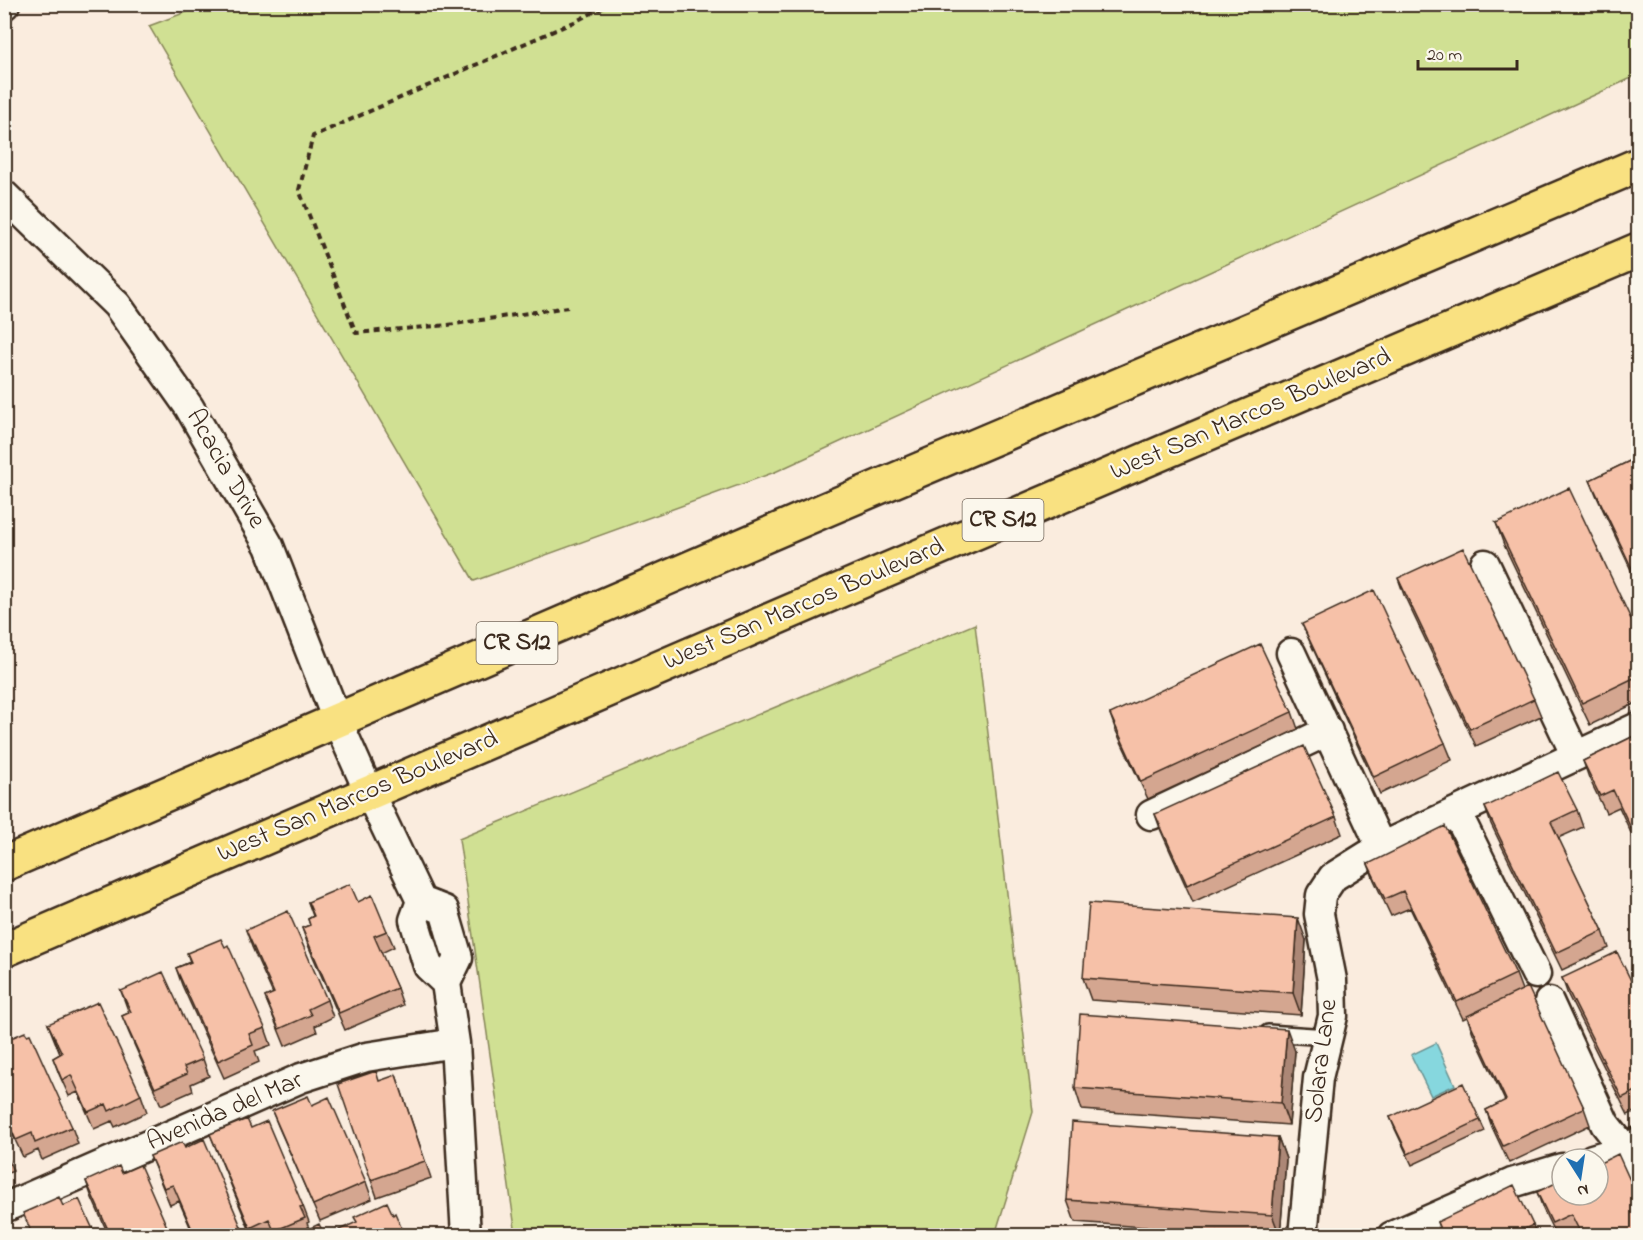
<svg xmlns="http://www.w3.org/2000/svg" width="1643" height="1240" viewBox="0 0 1643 1240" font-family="'Indie Flower',sans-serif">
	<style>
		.green { fill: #d0e093; stroke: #868558; stroke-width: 1.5 }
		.water { fill: #86d7de; stroke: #689291; stroke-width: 1.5 }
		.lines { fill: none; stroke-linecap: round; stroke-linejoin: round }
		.lane-casing { stroke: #3b2a1e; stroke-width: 20 }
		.street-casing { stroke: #3b2a1e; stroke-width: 33 }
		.primary-casing { stroke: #3b2a1e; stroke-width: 38 }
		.path { stroke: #3b2a1e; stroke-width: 4; stroke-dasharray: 6 4.5; stroke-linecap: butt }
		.lane { stroke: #fbf7ec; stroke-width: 15 }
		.street { stroke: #fbf7ec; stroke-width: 28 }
		.primary { stroke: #f9e181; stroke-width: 33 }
		.wall { fill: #d4a690; stroke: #3b2a1e; stroke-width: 1.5 }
		.shaded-wall { fill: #ac8776; stroke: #3b2a1e; stroke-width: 1.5 }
		.building { fill: #f6c1a8; stroke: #3b2a1e; stroke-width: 1.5 }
		.labels { text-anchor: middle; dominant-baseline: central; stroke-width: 4.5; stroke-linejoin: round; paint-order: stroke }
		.shield { fill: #fbf7ec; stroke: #75685c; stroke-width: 1.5 }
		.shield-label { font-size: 24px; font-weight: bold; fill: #3b2a1e }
		.street-label { font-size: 26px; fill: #3b2a1e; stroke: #fbf7ec }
	</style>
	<rect width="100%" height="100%" fill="#faecde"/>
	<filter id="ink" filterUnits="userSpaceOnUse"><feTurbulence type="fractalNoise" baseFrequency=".0167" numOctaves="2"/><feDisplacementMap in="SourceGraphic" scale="12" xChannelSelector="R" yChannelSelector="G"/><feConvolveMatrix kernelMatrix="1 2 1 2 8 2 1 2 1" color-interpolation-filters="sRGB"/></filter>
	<g filter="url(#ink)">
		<!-- green -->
		<path class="green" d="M 205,5 L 1638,5 L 1638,75 L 775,472 L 474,581 L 149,26 Z
			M 975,624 L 1033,1112 L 995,1235 L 516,1235 L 459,839 Z"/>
		<!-- water -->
		<path class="water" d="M 1436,1043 L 1455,1085 L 1431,1096 L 1411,1055 Z"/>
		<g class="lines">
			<defs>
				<path id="lane" d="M 1268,1033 L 1328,1037"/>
				<path id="street" d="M 4,5 L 5,4
					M 4,195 L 117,305 L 189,407 L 269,546 L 337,720 L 369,792 L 421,901 L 444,910 L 458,958 L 446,983 L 428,966 L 414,920 L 421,901
					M 1485,564 L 1576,756
					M 1291,653 L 1381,847
					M 1457,813 L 1536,974
					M 1151,815 L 1328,731
					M 446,983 L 455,1043 L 466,1236
					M 1549,1002 L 1605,1124 L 1638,1166
					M 1592,1159 L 1626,1149 L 1638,1142
					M 4,1208 L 301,1078 L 366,1057 L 455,1043
					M 1303,1236 L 1318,1078 L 1333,1016 L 1332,980 L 1319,914 L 1321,895 L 1333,877 L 1381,847 L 1638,727
					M 1392,1236 L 1512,1183 L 1562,1168"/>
				<path id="primary" d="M 4,864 L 827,509 L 1638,165
					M 4,950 L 859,582 L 1638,250"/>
			</defs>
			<!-- lane casing -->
			<use href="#lane" class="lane-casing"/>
			<!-- street casing -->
			<use href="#street" class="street-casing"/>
			<!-- primary casing -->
			<use href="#primary" class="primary-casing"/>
			<!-- path -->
			<path class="path" d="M 568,307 L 448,325 L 356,333 L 299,190 L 313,136 L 574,22 L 610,4"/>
			<!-- lane -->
			<use href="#lane" class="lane"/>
			<!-- street -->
			<use href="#street" class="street"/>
			<!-- primary -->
			<use href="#primary" class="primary"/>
		</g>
		<!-- wall -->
		<path class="wall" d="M 1638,457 L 1638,585 L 1597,497 L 1590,480 Z
			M 1496,523 L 1638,634 L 1638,702 L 1590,725 L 1504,545 Z
			M 1398,578 L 1534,699 L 1541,716 L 1476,746 L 1404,595 Z
			M 1302,624 L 1445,743 L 1452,760 L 1380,794 L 1309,640 Z
			M 1292,712 L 1298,729 L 1148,799 L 1116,731 L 1110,714 Z
			M 1638,734 L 1638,848 L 1619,807 L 1606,813 L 1589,778 L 1583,761 Z
			M 1485,807 L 1577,810 L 1583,827 L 1558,838 L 1603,931 L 1609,948 L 1562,970 L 1491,824 Z
			M 1155,814 L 1336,817 L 1342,834 L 1193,902 L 1161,831 Z
			M 1368,864 L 1516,974 L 1522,990 L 1584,1108 L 1590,1125 L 1509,1163 L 1492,1127 L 1486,1110 L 1505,1101 L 1473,1033 L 1467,1017 L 1463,1019 L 1410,908 L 1391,916 L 1374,880 Z
			M 308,902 L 358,902 L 387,931 L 394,947 L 381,953 L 397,988 L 403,1005 L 345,1030 L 308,945 L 302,928 L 310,925 L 308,919 L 313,916 Z
			M 246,930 L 327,1000 L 333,1017 L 315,1026 L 317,1032 L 285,1046 L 265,997 L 273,994 L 252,947 Z
			M 1306,940 L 1301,1015 L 1091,1000 L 1083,978 Z
			M 187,953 L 265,1028 L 271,1045 L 255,1051 L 259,1062 L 224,1078 L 182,985 L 176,968 L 190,962 Z
			M 1562,978 L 1638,995 L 1638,1110 L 1628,1115 L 1568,995 Z
			M 121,991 L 203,1059 L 209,1076 L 191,1084 L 193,1091 L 161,1105 L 129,1033 L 122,1016 L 129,1013 Z
			M 48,1024 L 141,1095 L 147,1112 L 115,1127 L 112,1121 L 94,1129 L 78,1092 L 69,1096 L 59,1074 L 53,1058 L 60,1054 Z
			M 4,1041 L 72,1127 L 78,1144 L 42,1160 L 38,1150 L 23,1157 L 4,1116 Z
			M 1295,1051 L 1289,1125 L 1082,1110 L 1075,1088 Z
			M 396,1075 L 431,1178 L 377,1197 L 371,1180 Z
			M 312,1105 L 366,1182 L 372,1199 L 320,1221 L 279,1128 L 272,1111 Z
			M 1390,1117 L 1480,1120 L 1485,1131 L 1412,1165 L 1395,1129 Z
			M 251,1128 L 303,1206 L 309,1222 L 307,1223 L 309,1229 L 325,1236 L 252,1236 L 210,1134 Z
			M 1278,1137 L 1286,1159 L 1280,1236 L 1267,1236 L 1075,1222 L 1067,1200 Z
			M 4,1148 L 13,1171 L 4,1175 Z
			M 185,1148 L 242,1229 L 245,1236 L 194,1236 L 179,1201 L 170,1205 L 150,1156 Z
			M 122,1173 L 171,1236 L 109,1236 L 92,1198 L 86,1181 Z
			M 1537,1192 L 1638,1236 L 1580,1236 L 1578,1231 L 1568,1236 L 1556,1236 L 1543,1209 Z
			M 1437,1222 L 1533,1225 L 1537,1236 L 1442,1236 Z"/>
		<!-- shaded-wall -->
		<path class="shaded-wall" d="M 1298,918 L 1306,940 L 1301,1015 L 1293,993 Z
			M 1287,1029 L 1295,1051 L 1289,1125 L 1281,1103 Z
			M 1278,1137 L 1286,1159 L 1280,1236 L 1272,1215 Z"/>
		<!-- building -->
		<path class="building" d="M 1638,457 L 1638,581 L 1590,480 Z
			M 1569,488 L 1638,634 L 1638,676 L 1582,703 L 1496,523 Z
			M 1463,548 L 1534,699 L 1470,729 L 1398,578 Z
			M 1374,590 L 1445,743 L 1374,777 L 1302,624 Z
			M 1260,644 L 1292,712 L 1141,782 L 1110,714 Z
			M 1638,734 L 1638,843 L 1613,790 L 1600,796 L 1583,761 Z
			M 1304,746 L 1336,817 L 1187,885 L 1155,814 Z
			M 1558,772 L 1577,810 L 1551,822 L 1603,931 L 1556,953 L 1485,807 Z
			M 1445,826 L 1516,974 L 1457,1002 L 1403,891 L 1385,899 L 1368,864 Z
			M 350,884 L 358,902 L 372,895 L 387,931 L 374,936 L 397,988 L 339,1013 L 302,928 L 310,925 L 308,919 L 314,916 L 308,902 Z
			M 1089,903 L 1298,918 L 1293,993 L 1083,978 Z
			M 288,911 L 327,1000 L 308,1009 L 311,1015 L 279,1029 L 265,997 L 274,993 L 246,930 Z
			M 221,939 L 225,947 L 228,945 L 265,1028 L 249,1034 L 253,1045 L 218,1061 L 176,968 L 191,962 L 187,953 Z
			M 1617,952 L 1638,995 L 1638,1090 L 1622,1098 L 1562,978 Z
			M 163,972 L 203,1059 L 184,1067 L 187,1074 L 155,1088 L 122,1016 L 131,1012 L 121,991 Z
			M 1528,987 L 1584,1108 L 1503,1146 L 1486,1110 L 1506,1100 L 1467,1016 Z
			M 98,1002 L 141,1095 L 109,1111 L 106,1104 L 88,1112 L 71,1075 L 62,1080 L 53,1058 L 62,1053 L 48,1024 Z
			M 1080,1014 L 1287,1029 L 1281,1103 L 1075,1088 Z
			M 25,1032 L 27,1035 L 30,1034 L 72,1127 L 35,1143 L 32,1133 L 16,1140 L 4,1113 L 4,1041 Z
			M 376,1071 L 379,1081 L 396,1075 L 425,1161 L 371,1180 L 338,1084 Z
			M 1463,1083 L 1480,1120 L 1408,1154 L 1390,1117 Z
			M 308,1096 L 312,1105 L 329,1097 L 366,1182 L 313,1205 L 272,1111 Z
			M 247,1119 L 251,1128 L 267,1121 L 303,1206 L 300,1207 L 305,1218 L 274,1231 L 269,1219 L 250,1228 L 210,1134 Z
			M 1072,1122 L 1278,1137 L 1272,1215 L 1067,1200 Z
			M 204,1139 L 242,1229 L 227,1236 L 195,1236 L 173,1185 L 164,1188 L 150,1156 L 182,1142 L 185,1148 Z
			M 1618,1154 L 1638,1198 L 1638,1236 L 1582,1236 L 1571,1214 L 1552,1223 L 1537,1192 L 1562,1180 L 1562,1195 L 1598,1195 L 1598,1164 Z
			M 140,1165 L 171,1236 L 122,1236 L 120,1233 L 114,1236 L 111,1236 L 86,1181 L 119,1166 L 122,1173 Z
			M 1514,1185 L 1533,1225 L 1510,1236 L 1443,1236 L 1437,1222 Z
			M 59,1197 L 63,1206 L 79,1199 L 96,1236 L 33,1236 L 23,1213 Z
			M 387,1202 L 393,1215 L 395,1213 L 405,1236 L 341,1236 L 339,1230 L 357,1222 L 354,1217 Z
			M 319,1224 L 325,1236 L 294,1236 Z
			M 17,1231 L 18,1236 L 7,1236 Z"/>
	</g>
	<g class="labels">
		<!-- shield labels -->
		<g class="shield">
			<rect x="962.5" y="499" width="81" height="42" rx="4.5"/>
			<rect x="476.5" y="622" width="81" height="42" rx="4.5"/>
		</g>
		<g class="shield-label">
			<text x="1003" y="520">CR S12</text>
			<text x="517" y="643">CR S12</text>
		</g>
		<!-- street labels -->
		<g class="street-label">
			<text transform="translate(1251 415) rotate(-23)">West San Marcos Boulevard</text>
			<text transform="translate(225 469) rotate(60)">Acacia Drive</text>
			<text transform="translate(804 605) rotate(-23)">West San Marcos Boulevard</text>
			<text transform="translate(358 797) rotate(-23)">West San Marcos Boulevard</text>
			<text transform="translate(1322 1061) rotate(-83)">Solara Lane</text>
			<text transform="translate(225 1112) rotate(-23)">Avenida del Mar</text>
		</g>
	</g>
	<!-- margin -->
	<rect width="1643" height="1240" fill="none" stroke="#fbf7ec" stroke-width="24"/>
	<rect x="12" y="12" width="1619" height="1216" fill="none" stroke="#3b2a1e" stroke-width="2" filter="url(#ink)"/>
	<!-- north arrow -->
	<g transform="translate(1580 1177) rotate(168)"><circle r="28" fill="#fbf7ec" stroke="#aea59a" stroke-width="1.5"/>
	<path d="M0-4.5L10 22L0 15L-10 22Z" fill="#1f6fb2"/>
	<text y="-9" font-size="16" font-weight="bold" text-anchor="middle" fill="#3b2a1e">N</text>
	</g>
	<!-- scale -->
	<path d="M1418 60v9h99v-9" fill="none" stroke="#3b2a1e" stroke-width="3"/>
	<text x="1427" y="60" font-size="18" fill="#3b2a1e" stroke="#fbf7ec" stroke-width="4.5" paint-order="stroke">20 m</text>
</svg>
